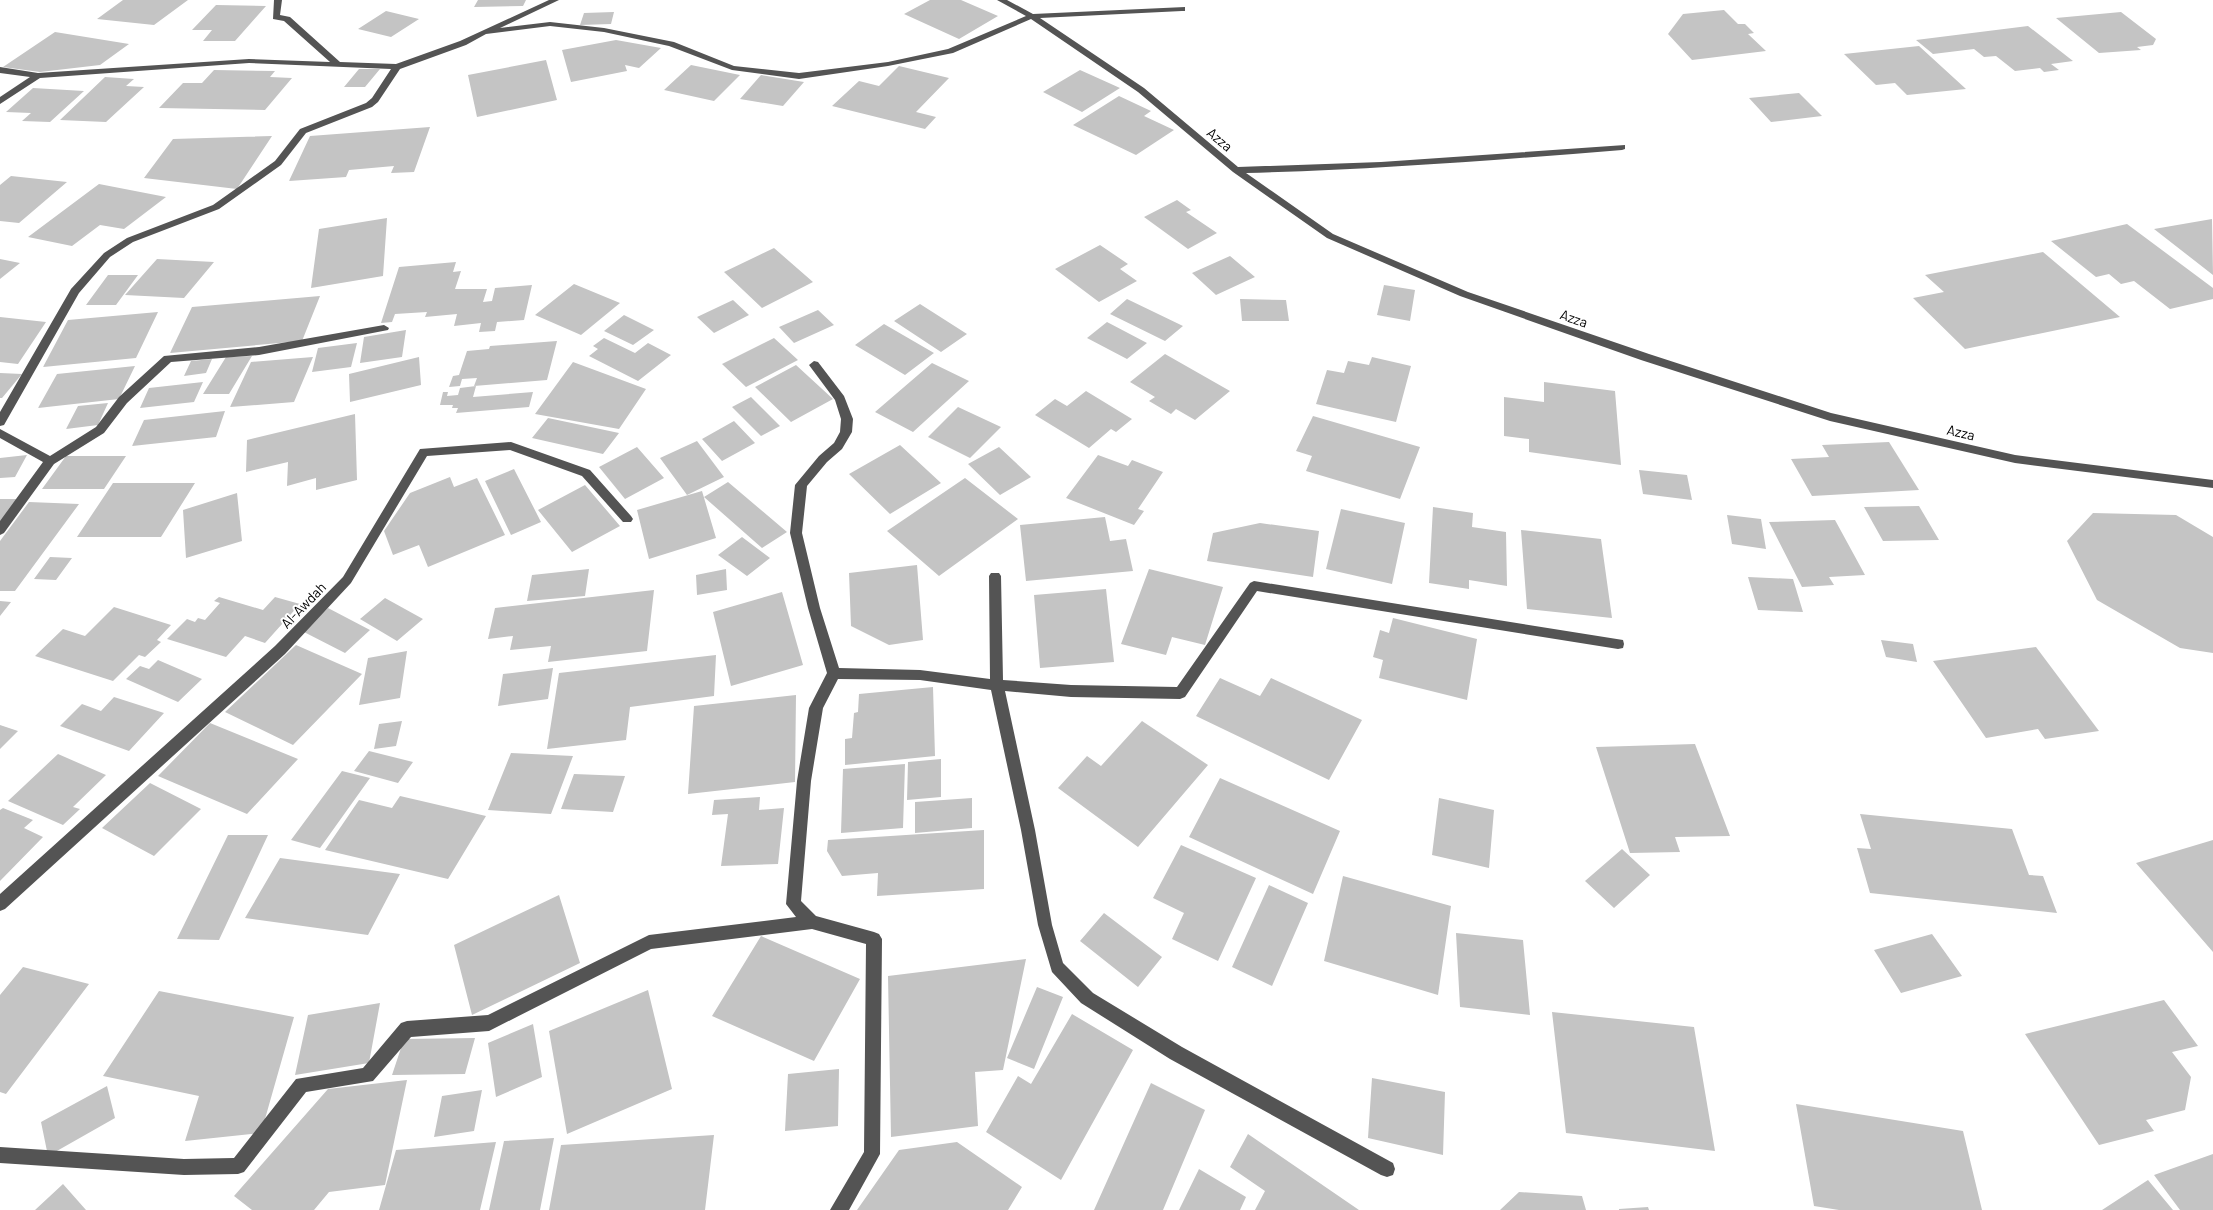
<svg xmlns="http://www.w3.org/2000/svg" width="2213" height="1210" viewBox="0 0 2213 1210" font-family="Barlow,sans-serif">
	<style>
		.building { fill: #c4c4c4 }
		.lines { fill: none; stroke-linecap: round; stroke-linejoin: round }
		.minor { fill: #545454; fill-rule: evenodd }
		.labels { text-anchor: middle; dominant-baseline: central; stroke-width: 4; stroke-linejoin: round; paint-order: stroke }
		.street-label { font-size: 14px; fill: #000; stroke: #fff }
	</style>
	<rect width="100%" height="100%" fill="#fff"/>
	<!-- building -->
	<path class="building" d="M 123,0 L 188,0 L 154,25 L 97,19 Z
		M 478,0 L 526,0 L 523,6 L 474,7 Z
		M 930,0 L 961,0 L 998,16 L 959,39 L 904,14 Z
		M 216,5 L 266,6 L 235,41 L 203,41 L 212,30 L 192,30 Z
		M 1724,10 L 1738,24 L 1745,24 L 1754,33 L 1748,34 L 1766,51 L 1692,60 L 1668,34 L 1683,14 Z
		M 386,11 L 419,19 L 391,37 L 358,29 Z
		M 614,12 L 611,24 L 580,25 L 584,13 Z
		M 2121,12 L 2156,39 L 2153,45 L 2137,47 L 2141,50 L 2099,53 L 2056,18 Z
		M 2028,26 L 2073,61 L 2051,64 L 2059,70 L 2044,72 L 2040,68 L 2015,71 L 1996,56 L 1984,57 L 1974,49 L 1933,54 L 1916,40 Z
		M 55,32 L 129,44 L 100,65 L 40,72 L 3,67 Z
		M 616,40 L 661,48 L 639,68 L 625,65 L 627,71 L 571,82 L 562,50 Z
		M 1919,46 L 1966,89 L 1907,95 L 1895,83 L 1876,85 L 1844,54 Z
		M 546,60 L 557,100 L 477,117 L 468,75 Z
		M 691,65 L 740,75 L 714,101 L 664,90 Z
		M 899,66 L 949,78 L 916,112 L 936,117 L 925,129 L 832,106 L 859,81 L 879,86 Z
		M 359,69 L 380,69 L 365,87 L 344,87 Z
		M 214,70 L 275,71 L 270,77 L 292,78 L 265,110 L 159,108 L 183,83 L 202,83 Z
		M 1080,70 L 1120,88 L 1082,112 L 1043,92 Z
		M 761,75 L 804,82 L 783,106 L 740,99 Z
		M 105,77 L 134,79 L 126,86 L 144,87 L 106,122 L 60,120 Z
		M 33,88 L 84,91 L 50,122 L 22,121 L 31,113 L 6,112 Z
		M 1799,93 L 1822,116 L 1771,122 L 1749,98 Z
		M 1119,96 L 1151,111 L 1144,116 L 1174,130 L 1136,155 L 1073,125 Z
		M 430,127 L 414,172 L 391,173 L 394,166 L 349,170 L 346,177 L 289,181 L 310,136 Z
		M 272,136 L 237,189 L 144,178 L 173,139 Z
		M 11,176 L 67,182 L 19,223 L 0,221 L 0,185 Z
		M 99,184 L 166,197 L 124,229 L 100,225 L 72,246 L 28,237 Z
		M 1177,200 L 1191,210 L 1186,212 L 1217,233 L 1188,249 L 1144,217 Z
		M 387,218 L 383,276 L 311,288 L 319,229 Z
		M 2212,219 L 2213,275 L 2154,229 Z
		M 2127,224 L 2213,288 L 2213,299 L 2170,309 L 2134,281 L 2121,284 L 2109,274 L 2096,277 L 2051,241 Z
		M 1100,245 L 1128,264 L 1120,269 L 1137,281 L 1099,302 L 1055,269 Z
		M 774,248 L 813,282 L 762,308 L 724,272 Z
		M 2043,252 L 2120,317 L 1965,349 L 1913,298 L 1944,292 L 1925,275 Z
		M 1230,256 L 1255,277 L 1216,295 L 1192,273 Z
		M 0,259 L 20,263 L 0,279 Z
		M 157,259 L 214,262 L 184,298 L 125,295 Z
		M 456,262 L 453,272 L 461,271 L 455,289 L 487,289 L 483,302 L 492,301 L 495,288 L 532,285 L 524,320 L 497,322 L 495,331 L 479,332 L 481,323 L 454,326 L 457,314 L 425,317 L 427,312 L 395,314 L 392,322 L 381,323 L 399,267 Z
		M 108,275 L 138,275 L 116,305 L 86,305 Z
		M 574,284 L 620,303 L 581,335 L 535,315 Z
		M 1384,285 L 1415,290 L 1410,321 L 1377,315 Z
		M 320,296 L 302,341 L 170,353 L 192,307 Z
		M 1127,299 L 1183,326 L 1165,341 L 1110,314 Z
		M 1240,299 L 1286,300 L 1289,321 L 1242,321 Z
		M 733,300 L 749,315 L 714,333 L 697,317 Z
		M 920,304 L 967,334 L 941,352 L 894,321 Z
		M 818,310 L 834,325 L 794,343 L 779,327 Z
		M 158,312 L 136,358 L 43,367 L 68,320 Z
		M 624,315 L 654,330 L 633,345 L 604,331 Z
		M 0,317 L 46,322 L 18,364 L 0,362 Z
		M 1107,322 L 1147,343 L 1127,359 L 1087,338 Z
		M 884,324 L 934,353 L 905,375 L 855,345 Z
		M 406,330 L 402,357 L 360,363 L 364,337 Z
		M 604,338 L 635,353 L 648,343 L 671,355 L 638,381 L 589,356 L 598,349 L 593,346 Z
		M 774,338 L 798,360 L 746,387 L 722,364 Z
		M 557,341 L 547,380 L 474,386 L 477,378 L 462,379 L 460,386 L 449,387 L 453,376 L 459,375 L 467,351 L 489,349 L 490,346 Z
		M 357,343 L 351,367 L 312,372 L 318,348 Z
		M 1165,354 L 1230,391 L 1195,420 L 1176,409 L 1171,414 L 1149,401 L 1155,397 L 1130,382 Z
		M 252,356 L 229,394 L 203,394 L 226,357 Z
		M 313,357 L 294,402 L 230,407 L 251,362 Z
		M 419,357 L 421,385 L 350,402 L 349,374 Z
		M 1372,357 L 1411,366 L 1396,422 L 1316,404 L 1327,370 L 1344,373 L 1348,361 L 1369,365 Z
		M 212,359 L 206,373 L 184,376 L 191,361 Z
		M 573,362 L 646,389 L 619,429 L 535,414 Z
		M 932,363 L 969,381 L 913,432 L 875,412 Z
		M 796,365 L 833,399 L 791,422 L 755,387 Z
		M 135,366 L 119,399 L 38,408 L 57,374 Z
		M 0,373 L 22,374 L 2,398 L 0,398 Z
		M 203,382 L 194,402 L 140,408 L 149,388 Z
		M 1544,382 L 1615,391 L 1621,465 L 1529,452 L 1529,439 L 1504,436 L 1504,397 L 1544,402 Z
		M 476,386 L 473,397 L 533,392 L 529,407 L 456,413 L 458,408 L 452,408 L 453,405 L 440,405 L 443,392 L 448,392 L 447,396 L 458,395 L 460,388 Z
		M 1086,391 L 1132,419 L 1116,432 L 1111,429 L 1089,448 L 1035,415 L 1055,399 L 1067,406 Z
		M 751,397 L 780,426 L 761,436 L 732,407 Z
		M 108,403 L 98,425 L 66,429 L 78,406 Z
		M 958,407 L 1001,427 L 970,458 L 928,437 Z
		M 225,411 L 216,437 L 132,446 L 144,420 Z
		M 355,414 L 357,480 L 316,490 L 316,478 L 287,486 L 288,462 L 246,472 L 247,440 Z
		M 1313,416 L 1420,447 L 1400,499 L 1306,471 L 1312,456 L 1296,451 Z
		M 548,418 L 619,433 L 603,454 L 532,438 Z
		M 734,421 L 755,443 L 722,461 L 702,439 Z
		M 697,441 L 724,477 L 687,495 L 660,458 Z
		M 1889,442 L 1919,490 L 1812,496 L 1791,459 L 1829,457 L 1822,445 Z
		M 900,445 L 941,483 L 890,514 L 849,474 Z
		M 637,447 L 664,478 L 625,499 L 599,467 Z
		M 999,447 L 1031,477 L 1000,495 L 968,464 Z
		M 27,455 L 15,477 L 0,478 L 0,458 Z
		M 1098,455 L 1128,466 L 1132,460 L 1163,472 L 1138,509 L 1144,511 L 1134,525 L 1066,498 Z
		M 66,456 L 126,456 L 104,489 L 42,489 Z
		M 514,469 L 541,522 L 511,535 L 485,481 Z
		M 1639,470 L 1687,475 L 1692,500 L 1643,494 Z
		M 450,477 L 454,487 L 477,478 L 505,535 L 428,567 L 419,545 L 393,555 L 384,531 L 410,493 Z
		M 965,478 L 1018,519 L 939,576 L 887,531 Z
		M 728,482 L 787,532 L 762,548 L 704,497 Z
		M 113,483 L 195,483 L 161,537 L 77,537 Z
		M 585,485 L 620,526 L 572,552 L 538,510 Z
		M 702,491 L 716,538 L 649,559 L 637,510 Z
		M 237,493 L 242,541 L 186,558 L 183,510 Z
		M 0,499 L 18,499 L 0,524 Z
		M 29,502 L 79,504 L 15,591 L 0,591 L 0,541 Z
		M 1919,506 L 1939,540 L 1883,541 L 1864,507 Z
		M 1433,507 L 1473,513 L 1472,527 L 1506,532 L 1507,586 L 1469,580 L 1469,589 L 1429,583 Z
		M 1341,509 L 1405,523 L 1392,584 L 1326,569 Z
		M 2093,513 L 2176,515 L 2213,537 L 2213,653 L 2180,648 L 2097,600 L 2067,541 Z
		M 1727,515 L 1761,519 L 1766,549 L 1732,544 Z
		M 1105,517 L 1110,541 L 1126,539 L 1133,571 L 1026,581 L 1020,525 Z
		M 1835,520 L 1865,575 L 1829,577 L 1834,585 L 1802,587 L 1769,522 Z
		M 1260,523 L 1319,531 L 1313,577 L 1207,561 L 1213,533 Z
		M 1521,530 L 1601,539 L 1612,618 L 1527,609 Z
		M 742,537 L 770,558 L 747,576 L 718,555 Z
		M 50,557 L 72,558 L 56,580 L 34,579 Z
		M 917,565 L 923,640 L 889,645 L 851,626 L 849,573 Z
		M 589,569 L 585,596 L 527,601 L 532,575 Z
		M 726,569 L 727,590 L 697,595 L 696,575 Z
		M 1149,569 L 1223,587 L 1205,645 L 1172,637 L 1166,655 L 1121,644 Z
		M 1748,577 L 1793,579 L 1803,612 L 1758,610 Z
		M 1106,589 L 1114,662 L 1040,668 L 1034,595 Z
		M 654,590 L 647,651 L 548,662 L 551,646 L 510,650 L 513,636 L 488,639 L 495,608 Z
		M 782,592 L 803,665 L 731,686 L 713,612 Z
		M 219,597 L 263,610 L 275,597 L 300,604 L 265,643 L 245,636 L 226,657 L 167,639 L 187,619 L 195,622 L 198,618 L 205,620 L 220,603 L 214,601 Z
		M 385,598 L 423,619 L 397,641 L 360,619 Z
		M 0,601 L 11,602 L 0,616 Z
		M 114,607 L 171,625 L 157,640 L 161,642 L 145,657 L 139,655 L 113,681 L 35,656 L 63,629 L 85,636 Z
		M 328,608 L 370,630 L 345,653 L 302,631 Z
		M 1393,618 L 1477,639 L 1467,700 L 1379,678 L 1383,660 L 1373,657 L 1380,630 L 1389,633 Z
		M 1881,640 L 1913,644 L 1917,662 L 1886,657 Z
		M 296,645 L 362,674 L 293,745 L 225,712 Z
		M 2036,647 L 2099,731 L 2045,739 L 2038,729 L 1986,738 L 1933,661 Z
		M 407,651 L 400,698 L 359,705 L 368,658 Z
		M 716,655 L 714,696 L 630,707 L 626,740 L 547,749 L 559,673 Z
		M 158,660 L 202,679 L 178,702 L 126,679 L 140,666 L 149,669 Z
		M 553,668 L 548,699 L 498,706 L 503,674 Z
		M 1220,678 L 1260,696 L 1271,678 L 1362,720 L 1329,780 L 1196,716 Z
		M 933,687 L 935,756 L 845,765 L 845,739 L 852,738 L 854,713 L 858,712 L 859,694 Z
		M 796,695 L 795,782 L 688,794 L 694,706 Z
		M 114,697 L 164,713 L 129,751 L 60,726 L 82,704 L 101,711 Z
		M 402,721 L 396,746 L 374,749 L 379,724 Z
		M 1142,721 L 1208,765 L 1138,847 L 1058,788 L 1087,756 L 1101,766 Z
		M 210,723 L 298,759 L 247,814 L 158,776 Z
		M 0,725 L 18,731 L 0,749 Z
		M 1695,744 L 1730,836 L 1675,837 L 1680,852 L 1630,853 L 1596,747 Z
		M 369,751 L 413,762 L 398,783 L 354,771 Z
		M 511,753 L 573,756 L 551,814 L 488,810 Z
		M 58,754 L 106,775 L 73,807 L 80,809 L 63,825 L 8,801 Z
		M 941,759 L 941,797 L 907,800 L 908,762 Z
		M 905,764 L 903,828 L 841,833 L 843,769 Z
		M 342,771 L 370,778 L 320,848 L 291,840 Z
		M 574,774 L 625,776 L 613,812 L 561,809 Z
		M 1220,778 L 1340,831 L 1313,894 L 1189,837 Z
		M 150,783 L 201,809 L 154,856 L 102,828 Z
		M 400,796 L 486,816 L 448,879 L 325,850 L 359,800 L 392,808 Z
		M 760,797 L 759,810 L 784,808 L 778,864 L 721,866 L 728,814 L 712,815 L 714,800 Z
		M 972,798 L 972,828 L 915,833 L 915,802 Z
		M 1439,798 L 1494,810 L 1489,868 L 1432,855 Z
		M 3,808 L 33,820 L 24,828 L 43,837 L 0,881 L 0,810 Z
		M 1860,814 L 2012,829 L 2029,875 L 2043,876 L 2057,913 L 1870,893 L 1857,848 L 1871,849 Z
		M 984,830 L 984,889 L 877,896 L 878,873 L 842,876 L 827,851 L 828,840 Z
		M 228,835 L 268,835 L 219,940 L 177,939 Z
		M 2213,840 L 2213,952 L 2136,863 Z
		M 1181,845 L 1256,878 L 1218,961 L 1172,939 L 1184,913 L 1153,898 Z
		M 1622,849 L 1650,875 L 1614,908 L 1585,881 Z
		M 280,858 L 400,874 L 368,935 L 245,918 Z
		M 1343,876 L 1451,906 L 1438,995 L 1324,961 Z
		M 1269,885 L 1308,903 L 1272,986 L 1232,967 Z
		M 559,895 L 580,963 L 472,1015 L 454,945 Z
		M 1104,913 L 1162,957 L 1138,987 L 1080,941 Z
		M 1456,933 L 1523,940 L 1530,1015 L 1460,1007 Z
		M 1932,934 L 1962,976 L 1901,993 L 1874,950 Z
		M 761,936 L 860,979 L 814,1061 L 712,1016 Z
		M 1026,959 L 1003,1070 L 975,1072 L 978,1126 L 891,1137 L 888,976 Z
		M 23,967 L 89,984 L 6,1094 L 0,1092 L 0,995 Z
		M 1037,987 L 1063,997 L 1034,1069 L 1007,1058 Z
		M 648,990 L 672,1089 L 567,1134 L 549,1031 Z
		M 159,991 L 294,1017 L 261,1133 L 185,1141 L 199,1096 L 103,1076 Z
		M 2164,1000 L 2198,1046 L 2172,1052 L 2191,1077 L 2185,1110 L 2146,1120 L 2154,1131 L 2099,1145 L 2025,1034 Z
		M 380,1003 L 369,1063 L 295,1075 L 308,1015 Z
		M 1552,1012 L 1694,1027 L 1715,1151 L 1566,1133 Z
		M 1072,1014 L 1133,1050 L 1061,1180 L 986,1132 L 1018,1076 L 1031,1084 Z
		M 533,1024 L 542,1077 L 496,1097 L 488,1043 Z
		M 475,1038 L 465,1074 L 392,1075 L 404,1039 Z
		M 839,1069 L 838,1126 L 785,1131 L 788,1074 Z
		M 1372,1078 L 1445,1092 L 1443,1155 L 1368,1138 Z
		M 407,1080 L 385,1185 L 329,1192 L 314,1210 L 252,1210 L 234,1196 L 328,1089 Z
		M 1151,1083 L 1205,1110 L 1163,1210 L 1094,1210 Z
		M 107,1086 L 115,1118 L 48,1156 L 41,1122 Z
		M 482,1090 L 474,1131 L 434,1137 L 442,1096 Z
		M 1796,1104 L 1963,1131 L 1982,1210 L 1839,1210 L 1814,1206 Z
		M 1248,1134 L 1359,1210 L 1255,1210 L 1265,1191 L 1230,1167 Z
		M 714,1135 L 705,1210 L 549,1210 L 561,1145 Z
		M 554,1138 L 540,1210 L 489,1210 L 504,1141 Z
		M 496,1142 L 480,1210 L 379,1210 L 396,1150 Z
		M 957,1142 L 1022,1187 L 1008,1210 L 857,1210 L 899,1150 Z
		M 2213,1154 L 2213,1210 L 2180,1210 L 2154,1175 Z
		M 1199,1169 L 1246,1197 L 1240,1210 L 1179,1210 Z
		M 2148,1180 L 2173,1210 L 2102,1210 Z
		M 63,1184 L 86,1210 L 35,1210 Z
		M 1519,1192 L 1582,1196 L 1586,1210 L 1500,1210 Z
		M 1648,1207 L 1649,1210 L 1619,1210 L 1619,1209 Z"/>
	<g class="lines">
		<!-- minor -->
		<path class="minor" d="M 274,0 L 282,0 L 280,15 L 290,17 L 340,62 L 396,64 L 460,41 L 549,0 L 559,0 L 500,28 L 550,22 L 604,28 L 674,42 L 734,66 L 799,73 L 888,62 L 948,49 L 1026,16 L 997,0 L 1007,0 L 1033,14 L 1185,7 L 1185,11 L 1182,11 L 1040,18 L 1144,88 L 1238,167 L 1381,162 L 1625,145 L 1625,149 L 1622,150 C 1497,160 1371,170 1246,173 L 1333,234 L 1468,292 L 1649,354 L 1831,413 L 2015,455 L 2213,480 L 2213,488 L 2015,463 L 1830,421 L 1641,360 L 1460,296 L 1327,238 L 1233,172 L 1138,92 L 1031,19 L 953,53 L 888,66 L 799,79 L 732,70 L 669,46 L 604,32 L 550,26 L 486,34 L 466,45 L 400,69 L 378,102 L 372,107 L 306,133 L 281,165 L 219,209 L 133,242 L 110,257 L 79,293 L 4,425 L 0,426 L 0,412 L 71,289 L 104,253 L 127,238 L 213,205 L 275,161 L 300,129 L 366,103 L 372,98 L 391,69 L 249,63 L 40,78 L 0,104 L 0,97 L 30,77 L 0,73 L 0,67 L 38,73 L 249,59 L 330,62 L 284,21 L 273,19 Z
			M 384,325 L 389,328 L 388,330 L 259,355 L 171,362 L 127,403 L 104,433 L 54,464 L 4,533 L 0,535 L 0,521 L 43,462 L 0,438 L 0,429 L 50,456 L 96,427 L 119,397 L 164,356 L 259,347 Z
			M 814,361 L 818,362 L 844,396 L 853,419 L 852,432 L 842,449 L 827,462 L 807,486 L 802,533 L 820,608 L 839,668 L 920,670 L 990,679 L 989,576 L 991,573 L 999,573 L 1001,576 L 1003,680 L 1071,685 L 1177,687 L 1250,583 L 1254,581 L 1623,640 L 1624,644 L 1623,648 L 1618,649 L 1257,591 L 1185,697 L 1180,699 L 1071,697 L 1005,691 L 1035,830 L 1052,925 L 1063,963 L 1093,993 L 1182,1047 L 1393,1163 L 1395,1169 L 1393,1175 L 1387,1177 L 1381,1175 L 1170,1059 L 1081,1003 L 1052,972 L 1038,925 L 1021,830 L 991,690 L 920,680 L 838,679 L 823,708 L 811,781 L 801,901 L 816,916 L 874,932 L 879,934 L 882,939 L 880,1154 L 849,1210 L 830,1210 L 864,1152 L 866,944 L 812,929 L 651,949 L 489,1031 L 411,1037 L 373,1081 L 306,1092 L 244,1172 L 238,1174 L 184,1175 L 0,1163 L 0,1147 L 184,1159 L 234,1158 L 296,1079 L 363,1068 L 401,1023 L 407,1021 L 488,1015 L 649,935 L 796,917 L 786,904 L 797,781 L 809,708 L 827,673 L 808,608 L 790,533 L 795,485 L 819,456 L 834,443 L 840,432 L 841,419 L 835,400 L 809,365 Z
			M 511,442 L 590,470 L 631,516 L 633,519 L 631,522 L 623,522 L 582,476 L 510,450 L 427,456 L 351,583 L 285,654 L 5,909 L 0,911 L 0,894 L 275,646 L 343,577 L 420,449 Z"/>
	</g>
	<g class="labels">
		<!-- street labels -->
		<g class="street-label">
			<text transform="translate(1220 139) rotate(40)">Azza</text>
			<text transform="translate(1574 318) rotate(19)">Azza</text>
			<text transform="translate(1961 432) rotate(13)">Azza</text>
			<text transform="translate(303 605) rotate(-46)">Al-Awdah</text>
		</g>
	</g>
</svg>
